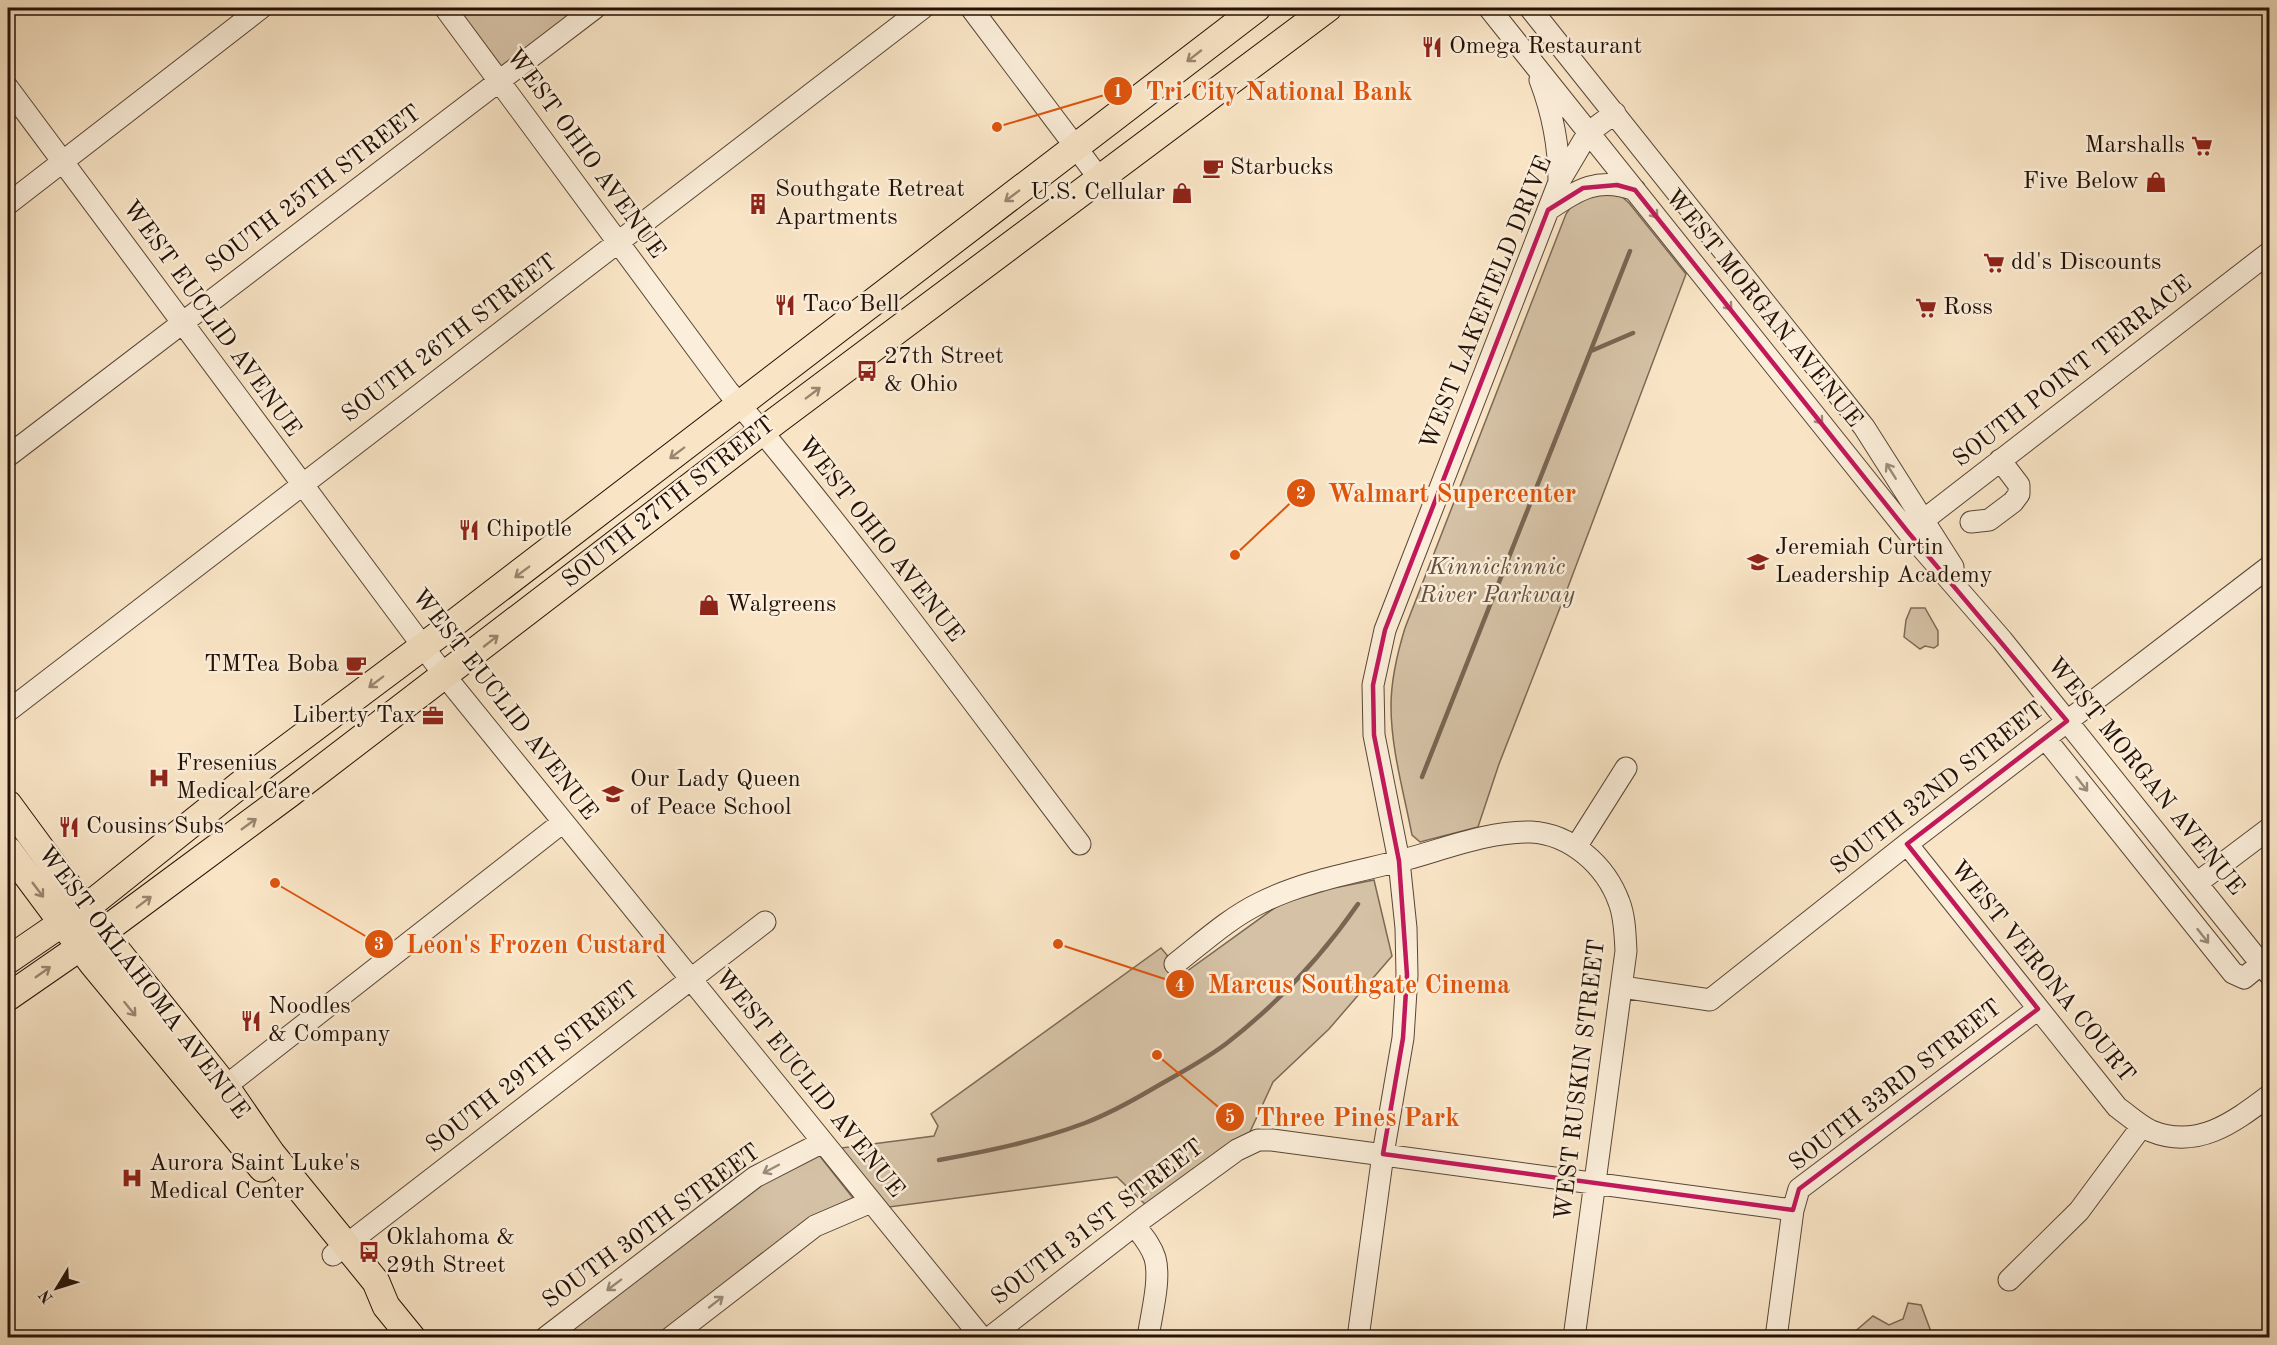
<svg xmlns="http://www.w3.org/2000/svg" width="2277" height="1345" viewBox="0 0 2277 1345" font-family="'Old Standard TT',serif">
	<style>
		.green { fill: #d5c1a5; stroke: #7c6956; stroke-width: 1.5 }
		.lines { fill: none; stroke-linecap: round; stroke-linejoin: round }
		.stream { stroke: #796552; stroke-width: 4.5 }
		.minor-casing { stroke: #594636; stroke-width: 23 }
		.major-casing { stroke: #241106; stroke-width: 29 }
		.minor { stroke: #fbeeda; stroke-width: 21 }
		.major { stroke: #f9e5c6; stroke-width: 27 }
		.oneway { stroke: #998670 }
		.oneway2 { stroke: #9a8b7b }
		.marked { fill: none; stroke: #c2185b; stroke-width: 4.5; stroke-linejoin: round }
		.labels { text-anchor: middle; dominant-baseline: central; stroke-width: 5; stroke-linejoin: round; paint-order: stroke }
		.poi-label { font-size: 24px; fill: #241106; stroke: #fbeeda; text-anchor: start }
		.street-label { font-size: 24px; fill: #241106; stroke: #fbeeda }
		.park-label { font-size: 24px; font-style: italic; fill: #624f3e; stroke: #fbeeda }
		.leader { fill: none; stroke: #de550c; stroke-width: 2 }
		.callout-dot { fill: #de550c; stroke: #fbeeda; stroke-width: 2 }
		.mark-label { font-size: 18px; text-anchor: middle; font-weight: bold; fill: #fff }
		.callout-label { font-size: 26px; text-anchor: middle; font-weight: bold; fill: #de550c; stroke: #fbeeda; stroke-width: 5; stroke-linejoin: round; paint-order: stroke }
	</style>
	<rect width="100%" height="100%" fill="#f9e5c6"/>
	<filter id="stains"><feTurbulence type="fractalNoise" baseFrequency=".00333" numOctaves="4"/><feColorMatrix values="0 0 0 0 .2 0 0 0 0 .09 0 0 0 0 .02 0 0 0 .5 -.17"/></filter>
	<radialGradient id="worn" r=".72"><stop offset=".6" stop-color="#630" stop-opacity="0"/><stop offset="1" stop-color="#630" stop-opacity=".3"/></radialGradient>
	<!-- green -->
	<path class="green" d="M 455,8 L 579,8 L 500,67 Z
		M 1593,192 L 1621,196 L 1629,203 L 1686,274 L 1565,595 L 1499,764 L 1478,827 L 1420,842 L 1412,835 C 1404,793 1391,749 1391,706 C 1391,679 1397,654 1405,628 L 1566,214 L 1573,204 Z
		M 1911,608 L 1925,608 L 1938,631 L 1938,645 L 1934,648 L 1925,646 L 1920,649 L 1904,637 L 1906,620 Z
		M 1374,880 L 1392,956 L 1329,1029 L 1273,1082 L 1249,1134 L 1148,1207 L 1117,1177 L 889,1207 L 841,1148 L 934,1136 L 938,1126 L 931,1114 L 1161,948 L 1183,974 L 1280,904 L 1334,888 Z
		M 819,1155 L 853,1198 L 811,1217 L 655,1337 L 561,1338 L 762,1183 Z
		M 1908,1303 L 1921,1305 L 1933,1337 L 1855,1338 L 1852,1334 L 1873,1316 L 1889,1325 L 1903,1319 Z"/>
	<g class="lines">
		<!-- stream -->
		<path class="stream" d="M 1591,351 L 1633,333
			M 1422,777 L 1630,251
			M 939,1160 C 989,1151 1037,1141 1085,1123 C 1108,1114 1132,1101 1154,1088 C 1178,1074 1205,1060 1227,1043 C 1277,1004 1322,956 1358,904"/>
		<defs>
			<path id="minor" d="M 445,8 L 728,391 C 852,537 965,692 1080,844
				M 971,8 L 1099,178
				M 1489,8 L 1908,532 L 2002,640 L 2270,975
				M 1530,8 L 1864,427 L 1953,567
				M 1540,80 C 1553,114 1559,145 1559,181
				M 8,88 L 445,676 L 982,1338
				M 8,204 L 261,8
				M 1548,210 C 1578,190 1598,176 1635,190
				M 8,456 L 595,8
				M 1971,522 L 1989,520 L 2013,502 L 2019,494 L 2019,485 L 2000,460
				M 1912,529 L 2270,252
				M 8,711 L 923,8
				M 2045,738 L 2233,973 L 2244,978 L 2261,964
				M 1907,844 L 2117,1107 C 2128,1115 2139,1125 2151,1131 C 2198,1150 2234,1122 2270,1095
				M 1576,847 L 1626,768
				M 2197,883 L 2270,828
				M 1175,964 C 1202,943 1229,918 1260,903 C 1306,880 1358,872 1407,859 C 1447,848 1490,831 1531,832 C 1571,834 1606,866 1619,902 C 1625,917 1625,935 1626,951 L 1574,1338
				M 1622,987 L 1710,1000 L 1907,844 L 2270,566
				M 213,1096 L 563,822
				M 1135,1226 C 1142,1235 1151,1245 1155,1258 C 1161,1280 1151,1315 1148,1338
				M 333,1255 L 765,922
				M 2009,1280 L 2079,1211 L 2142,1126
				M 545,1338 L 755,1177 L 823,1142
				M 670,1338 L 815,1226 L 871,1202
				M 989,1338 L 1145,1217 L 1237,1150 L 1258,1140 L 1272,1140 L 1793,1210
				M 1358,1338 L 1383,1154 L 1403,1038 L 1407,975 L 1406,928 L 1399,861 L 1374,735 L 1373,685 L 1385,630 L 1559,182 L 1588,133 L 1615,113
				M 1776,1338 L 1793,1210 L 1799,1189 L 2038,1009"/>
			<path id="major" d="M 8,804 L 102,932 L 225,1086 L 271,1153 L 376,1282 L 386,1306 L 412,1338
				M 8,850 L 93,964 L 262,1168
				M 8,960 L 97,899 L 266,764 L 453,624 L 1257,8
				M 8,997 L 115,923 L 289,794 L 777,420 L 1328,8"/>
		</defs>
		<!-- minor casing -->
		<use href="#minor" class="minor-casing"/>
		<!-- major casing -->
		<use href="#major" class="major-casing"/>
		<!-- minor -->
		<use href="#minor" class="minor"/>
		<!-- major -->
		<use href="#major" class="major"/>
	</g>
	<!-- one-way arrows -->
	<defs><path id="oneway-shaft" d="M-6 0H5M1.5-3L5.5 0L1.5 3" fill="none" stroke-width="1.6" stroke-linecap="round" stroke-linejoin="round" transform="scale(1.5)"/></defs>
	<g class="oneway">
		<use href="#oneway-shaft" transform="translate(1194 56) rotate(142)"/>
		<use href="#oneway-shaft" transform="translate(1012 196) rotate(143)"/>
		<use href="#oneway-shaft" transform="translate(813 393) rotate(-37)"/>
		<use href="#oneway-shaft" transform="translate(677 453) rotate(143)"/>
		<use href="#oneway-shaft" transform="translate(522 572) rotate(143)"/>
		<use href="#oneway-shaft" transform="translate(491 641) rotate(-38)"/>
		<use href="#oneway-shaft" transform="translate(376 682) rotate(143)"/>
		<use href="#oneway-shaft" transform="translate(249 824) rotate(-36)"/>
		<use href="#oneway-shaft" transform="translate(38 890) rotate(53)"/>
		<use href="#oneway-shaft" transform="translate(144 902) rotate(-37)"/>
		<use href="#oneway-shaft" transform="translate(43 972) rotate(-35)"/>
		<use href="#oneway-shaft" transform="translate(130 1009) rotate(51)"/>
	</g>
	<g class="oneway2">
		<use href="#oneway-shaft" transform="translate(1652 211) rotate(51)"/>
		<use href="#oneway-shaft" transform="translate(1726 303) rotate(51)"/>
		<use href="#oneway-shaft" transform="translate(1817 417) rotate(52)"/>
		<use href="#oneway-shaft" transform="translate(1891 471) rotate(-122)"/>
		<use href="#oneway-shaft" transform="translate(2082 784) rotate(52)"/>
		<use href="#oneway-shaft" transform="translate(2203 936) rotate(52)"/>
		<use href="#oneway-shaft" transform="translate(771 1169) rotate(152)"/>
		<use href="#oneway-shaft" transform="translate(614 1285) rotate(143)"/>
		<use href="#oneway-shaft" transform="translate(716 1302) rotate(-38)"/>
	</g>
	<!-- marked area -->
	<path class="marked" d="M 1617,185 L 1635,190 L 1908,532 L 2067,721 L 1907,844 L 2038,1009 L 1799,1189 L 1793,1210 L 1383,1154 L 1403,1038 L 1407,975 L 1399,861 L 1374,735 L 1373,685 L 1385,630 L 1548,210 L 1583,188 Z"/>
	<!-- icons -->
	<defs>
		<symbol id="restaurant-bare" viewBox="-9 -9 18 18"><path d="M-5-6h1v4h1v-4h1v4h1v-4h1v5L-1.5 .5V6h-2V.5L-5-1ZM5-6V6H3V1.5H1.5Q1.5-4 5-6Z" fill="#8f2418" stroke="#fbeeda" stroke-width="2.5" paint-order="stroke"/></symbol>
		<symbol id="supermarket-bare" viewBox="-9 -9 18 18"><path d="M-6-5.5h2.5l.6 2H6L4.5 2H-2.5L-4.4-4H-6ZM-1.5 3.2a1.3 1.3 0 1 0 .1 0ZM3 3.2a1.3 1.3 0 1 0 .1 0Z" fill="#8f2418" stroke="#fbeeda" stroke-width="2.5" paint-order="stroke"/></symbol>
		<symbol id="cafe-bare" viewBox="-9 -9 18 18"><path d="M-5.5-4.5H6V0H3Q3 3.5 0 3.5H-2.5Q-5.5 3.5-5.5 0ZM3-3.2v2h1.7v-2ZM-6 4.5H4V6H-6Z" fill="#8f2418" stroke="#fbeeda" stroke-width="2.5" paint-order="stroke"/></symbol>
		<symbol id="shop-bare" viewBox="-9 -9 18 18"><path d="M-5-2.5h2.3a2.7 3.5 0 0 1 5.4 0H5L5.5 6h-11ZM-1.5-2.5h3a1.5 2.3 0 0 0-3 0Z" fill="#8f2418" stroke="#fbeeda" stroke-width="2.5" paint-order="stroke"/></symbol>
		<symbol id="building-bare" viewBox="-9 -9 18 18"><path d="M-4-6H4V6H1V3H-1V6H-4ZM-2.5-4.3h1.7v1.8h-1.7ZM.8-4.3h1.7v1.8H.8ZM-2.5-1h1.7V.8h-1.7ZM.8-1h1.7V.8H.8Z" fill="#8f2418" stroke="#fbeeda" stroke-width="2.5" paint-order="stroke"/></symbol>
		<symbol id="bus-bare" viewBox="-9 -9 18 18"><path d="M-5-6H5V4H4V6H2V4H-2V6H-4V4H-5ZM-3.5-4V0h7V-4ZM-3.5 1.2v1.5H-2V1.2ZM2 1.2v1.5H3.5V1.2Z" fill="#8f2418" stroke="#fbeeda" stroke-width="2.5" paint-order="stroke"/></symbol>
		<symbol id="school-bare" viewBox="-9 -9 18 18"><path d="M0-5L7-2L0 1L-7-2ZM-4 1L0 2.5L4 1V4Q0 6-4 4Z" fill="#8f2418" stroke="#fbeeda" stroke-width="2.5" paint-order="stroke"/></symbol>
		<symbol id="office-bare" viewBox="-9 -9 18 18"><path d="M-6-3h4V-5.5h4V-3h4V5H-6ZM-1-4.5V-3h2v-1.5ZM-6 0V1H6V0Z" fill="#8f2418" stroke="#fbeeda" stroke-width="2.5" paint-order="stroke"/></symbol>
		<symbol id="hospital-bare" viewBox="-9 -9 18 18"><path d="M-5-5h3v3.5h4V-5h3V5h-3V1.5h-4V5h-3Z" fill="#8f2418" stroke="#fbeeda" stroke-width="2.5" paint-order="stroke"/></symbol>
	</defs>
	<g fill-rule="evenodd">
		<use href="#restaurant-bare" x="1417" y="32" width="30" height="30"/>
		<use href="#supermarket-bare" x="2187" y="131" width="30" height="30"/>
		<use href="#cafe-bare" x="1198" y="153" width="30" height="30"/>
		<use href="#shop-bare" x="2141" y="167" width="30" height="30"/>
		<use href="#shop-bare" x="1167" y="178" width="30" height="30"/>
		<use href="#building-bare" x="743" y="189" width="30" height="30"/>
		<use href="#supermarket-bare" x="1979" y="248" width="30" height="30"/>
		<use href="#restaurant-bare" x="770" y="290" width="30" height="30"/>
		<use href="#supermarket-bare" x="1911" y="293" width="30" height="30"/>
		<use href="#bus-bare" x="852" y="356" width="30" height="30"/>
		<use href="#restaurant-bare" x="454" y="515" width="30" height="30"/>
		<use href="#school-bare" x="1743" y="547" width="30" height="30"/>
		<use href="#shop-bare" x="694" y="590" width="30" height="30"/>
		<use href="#cafe-bare" x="341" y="650" width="30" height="30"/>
		<use href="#office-bare" x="418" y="701" width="30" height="30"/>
		<use href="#hospital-bare" x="144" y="763" width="30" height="30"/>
		<use href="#school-bare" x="598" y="779" width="30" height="30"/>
		<use href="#restaurant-bare" x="54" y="812" width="30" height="30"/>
		<use href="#restaurant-bare" x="236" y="1006" width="30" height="30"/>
		<use href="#hospital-bare" x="117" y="1163" width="30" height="30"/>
		<use href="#bus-bare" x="354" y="1237" width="30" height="30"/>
	</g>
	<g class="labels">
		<!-- poi labels -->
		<g class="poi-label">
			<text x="1449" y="47">Omega Restaurant</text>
			<text x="2185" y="146" text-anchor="end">Marshalls</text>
			<text x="1230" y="168">Starbucks</text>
			<text x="2139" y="182" text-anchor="end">Five Below</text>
			<text x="775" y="190">Southgate Retreat<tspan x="775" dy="28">Apartments</tspan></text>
			<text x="1165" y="193" text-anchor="end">U.S. Cellular</text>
			<text x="2011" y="263">dd's Discounts</text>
			<text x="802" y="305">Taco Bell</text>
			<text x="1943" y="308">Ross</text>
			<text x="884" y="357">27th Street<tspan x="884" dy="28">&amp; Ohio</tspan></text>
			<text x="486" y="530">Chipotle</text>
			<text x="1775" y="548">Jeremiah Curtin<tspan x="1775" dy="28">Leadership Academy</tspan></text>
			<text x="726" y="605">Walgreens</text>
			<text x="339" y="665" text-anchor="end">TMTea Boba</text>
			<text x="416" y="716" text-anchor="end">Liberty Tax</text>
			<text x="176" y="764">Fresenius<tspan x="176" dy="28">Medical Care</tspan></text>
			<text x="630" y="780">Our Lady Queen<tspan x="630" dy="28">of Peace School</tspan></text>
			<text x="86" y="827">Cousins Subs</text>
			<text x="268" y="1007">Noodles<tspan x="268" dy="28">&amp; Company</tspan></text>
			<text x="149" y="1164">Aurora Saint Luke's<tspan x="149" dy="28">Medical Center</tspan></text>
			<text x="386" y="1238">Oklahoma &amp;<tspan x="386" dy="28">29th Street</tspan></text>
		</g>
		<!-- street labels -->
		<g class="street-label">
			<text transform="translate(585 154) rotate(54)">WEST OHIO AVENUE</text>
			<text transform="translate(314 190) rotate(-37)">SOUTH 25TH STREET</text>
			<text transform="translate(1487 303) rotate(-68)">WEST LAKEFIELD DRIVE</text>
			<text transform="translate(1763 309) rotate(51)">WEST MORGAN AVENUE</text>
			<text transform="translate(211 319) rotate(54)">WEST EUCLID AVENUE</text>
			<text transform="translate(450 339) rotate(-37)">SOUTH 26TH STREET</text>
			<text transform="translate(2073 372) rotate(-38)">SOUTH POINT TERRACE</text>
			<text transform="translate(669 503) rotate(-38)">SOUTH 27TH STREET</text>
			<text transform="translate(880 540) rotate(52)">WEST OHIO AVENUE</text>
			<text transform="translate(504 705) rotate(52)">WEST EUCLID AVENUE</text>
			<text transform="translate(2145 777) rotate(51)">WEST MORGAN AVENUE</text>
			<text transform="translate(1938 789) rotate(-38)">SOUTH 32ND STREET</text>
			<text transform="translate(2042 972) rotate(51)">WEST VERONA COURT</text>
			<text transform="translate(143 983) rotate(53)">WEST OKLAHOMA AVENUE</text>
			<text transform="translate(533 1068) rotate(-38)">SOUTH 29TH STREET</text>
			<text transform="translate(1581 1080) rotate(-83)">WEST RUSKIN STREET</text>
			<text transform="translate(809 1084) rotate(51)">WEST EUCLID AVENUE</text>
			<text transform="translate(1896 1086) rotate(-38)">SOUTH 33RD STREET</text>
			<text transform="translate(1098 1223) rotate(-37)">SOUTH 31ST STREET</text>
			<text transform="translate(652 1227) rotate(-36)">SOUTH 30TH STREET</text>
		</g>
		<!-- park labels -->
		<g class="park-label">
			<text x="1497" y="568">Kinnickinnic<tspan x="1497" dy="28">River Parkway</tspan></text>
		</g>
	</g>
	<!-- callouts -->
	<path class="leader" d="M997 127L1118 91M1235 555L1301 493M275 883L379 944M1058 944L1180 984M1157 1055L1230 1117"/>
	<g class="callout-dot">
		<circle cx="997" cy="127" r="6"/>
		<circle cx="1235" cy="555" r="6"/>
		<circle cx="275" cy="883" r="6"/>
		<circle cx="1058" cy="944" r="6"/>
		<circle cx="1157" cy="1055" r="6"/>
		<circle cx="1118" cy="91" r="15"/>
		<circle cx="1301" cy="493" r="15"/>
		<circle cx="379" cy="944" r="15"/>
		<circle cx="1180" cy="984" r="15"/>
		<circle cx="1230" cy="1117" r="15"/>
	</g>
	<g class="mark-label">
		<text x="1118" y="97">1</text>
		<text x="1301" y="499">2</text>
		<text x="379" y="950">3</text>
		<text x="1180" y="991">4</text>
		<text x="1230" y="1123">5</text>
	</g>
	<g class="callout-label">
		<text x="1279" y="100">Tri City National Bank</text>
		<text x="1452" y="502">Walmart Supercenter</text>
		<text x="536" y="953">Leon's Frozen Custard</text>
		<text x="1359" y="993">Marcus Southgate Cinema</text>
		<text x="1358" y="1126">Three Pines Park</text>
	</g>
	<!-- margin -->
	<rect width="2277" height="1345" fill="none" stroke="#f9e5c6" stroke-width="30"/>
	<rect x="9" y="9" width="2259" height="1327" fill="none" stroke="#241106" stroke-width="3"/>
	<rect x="15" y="15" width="2247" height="1315" fill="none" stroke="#241106" stroke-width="1.5"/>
	<!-- north arrow -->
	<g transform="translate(57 1288) rotate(232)" stroke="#fbeeda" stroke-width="4.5" paint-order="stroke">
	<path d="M0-4.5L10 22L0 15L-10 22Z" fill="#241106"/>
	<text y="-9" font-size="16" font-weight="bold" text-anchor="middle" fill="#241106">N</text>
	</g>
	<rect width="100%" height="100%" filter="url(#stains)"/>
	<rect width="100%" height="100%" fill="url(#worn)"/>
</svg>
